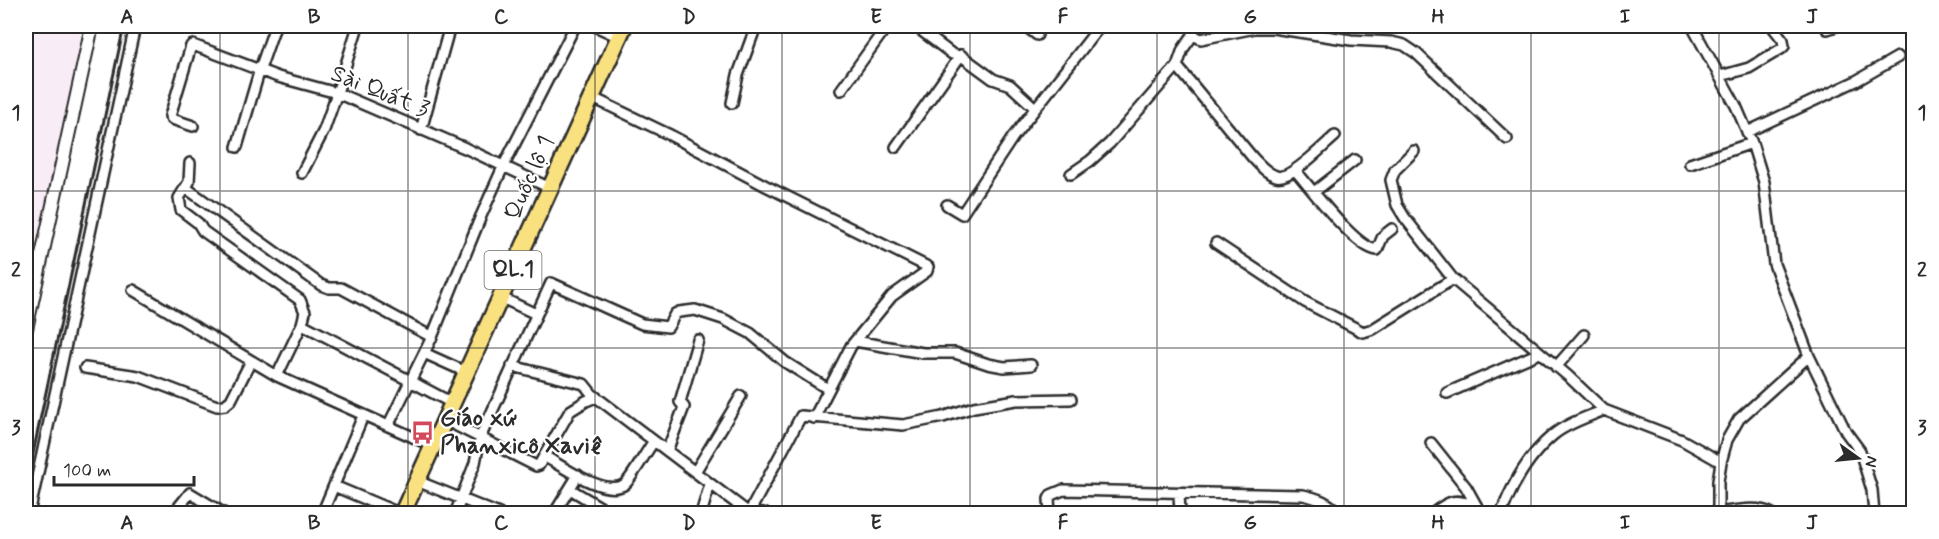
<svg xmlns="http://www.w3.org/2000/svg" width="1939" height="539" viewBox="0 0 1939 539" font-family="Mynerve,sans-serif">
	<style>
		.built { fill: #f8ecf7 }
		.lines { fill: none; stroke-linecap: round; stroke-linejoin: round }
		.minor-casing { stroke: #2b2b2b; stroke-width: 14 }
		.tertiary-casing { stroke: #2b2b2b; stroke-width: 16 }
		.trunk-casing { stroke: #2b2b2b; stroke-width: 20 }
		.minor { stroke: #fff; stroke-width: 9 }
		.tertiary { stroke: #fff; stroke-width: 12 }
		.trunk { stroke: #fae180; stroke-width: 15 }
		.rail { stroke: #2b2b2b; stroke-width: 3 }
		.grid { fill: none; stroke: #2b2b2b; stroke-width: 1.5; stroke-opacity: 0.55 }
		.labels { text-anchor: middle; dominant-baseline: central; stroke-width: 4.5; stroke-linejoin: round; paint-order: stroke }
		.shield { fill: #fff; stroke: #6b6b6b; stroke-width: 1.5 }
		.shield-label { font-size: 22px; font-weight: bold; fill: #2b2b2b }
		.street-label { font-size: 24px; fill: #2b2b2b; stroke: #fff }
		.poi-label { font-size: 24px; font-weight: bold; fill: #2b2b2b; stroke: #fff; text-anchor: start }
		.neatline { fill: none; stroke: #2b2b2b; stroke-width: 2 }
		.grid-label { font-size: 20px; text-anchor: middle; font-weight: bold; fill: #2b2b2b }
	</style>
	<rect width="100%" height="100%" fill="#fff"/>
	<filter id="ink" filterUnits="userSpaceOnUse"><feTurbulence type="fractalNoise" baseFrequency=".0167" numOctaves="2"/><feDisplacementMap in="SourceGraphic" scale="12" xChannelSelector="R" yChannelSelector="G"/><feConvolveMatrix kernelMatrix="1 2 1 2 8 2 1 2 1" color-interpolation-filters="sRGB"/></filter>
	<g filter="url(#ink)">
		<!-- built -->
		<path class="built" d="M 26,26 L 87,26 L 26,303 Z"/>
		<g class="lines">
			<defs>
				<path id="minor" d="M 595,26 L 619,37
					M 915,26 L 952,54 L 963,57 L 993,79 L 1010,85 L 1035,108
					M 1025,26 L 1037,35
					M 1692,26 L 1736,106 L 1752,143 L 1764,182 L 1774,264 L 1809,356 L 1846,432 L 1860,451 L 1872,490 L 1874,514
					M 1827,29 L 1836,26
					M 1193,35 L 1201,39 L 1255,28 L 1273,28 L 1351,40 L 1391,42 L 1404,45 L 1416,53 L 1507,139
					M 1177,66 L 1253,158 C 1260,165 1266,173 1276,176 C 1290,181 1323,146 1335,136
					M 1720,76 L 1749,68 L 1781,49 L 1784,46 L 1783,40 L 1772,26
					M 841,90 L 887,26
					M 591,97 L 668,134 L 766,186 L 928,267 L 927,271 L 892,296 L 851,346 L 814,418
					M 732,103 L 738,75 L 756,26
					M 193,126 L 172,119 L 170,116 L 191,46 L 193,45 L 278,77 L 337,93 L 465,148 L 550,188
					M 421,130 L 450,26
					M 1747,132 L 1856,81 L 1898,57
					M 237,147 L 260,69 L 275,26
					M 896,147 L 961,55
					M 1414,151 L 1395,170 L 1391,180 L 1397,205 L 1405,218 L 1453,279 L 1568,376 L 1604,410
					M 190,163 L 189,182 L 179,198 L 181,210 L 198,223 L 203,231 L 300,300 L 305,312 L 302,324 L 277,376
					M 1690,164 L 1752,143
					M 1295,170 C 1311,188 1355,248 1377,250 L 1383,236 L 1392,229
					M 302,173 L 324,130 L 337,93 L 358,26
					M 1071,174 L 1090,161 L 1110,143 L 1177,66 L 1183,49 L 1193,35 L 1194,26
					M 186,188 L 321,285 L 329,288 L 341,288 L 432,337
					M 1314,192 L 1355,160
					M 947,205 L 962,214 L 1013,137 L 1100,26
					M 1216,243 L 1305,302 L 1363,332 L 1373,329 L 1453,279
					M 133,290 L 277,376 L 433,446
					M 500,297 L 536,314
					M 302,324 L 452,403
					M 855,341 L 923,353 L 955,353 L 988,364 L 1004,367 L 1031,365
					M 424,353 L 466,372
					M 512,366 L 584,384 L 592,394 L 749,513 L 766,514
					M 1556,367 L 1584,335
					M 85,368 L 138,376 L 217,406 L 225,405 L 231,400 L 251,361
					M 1447,393 L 1539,353
					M 445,420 L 536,466 L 539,465 L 570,411 L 586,401 L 596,397
					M 388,426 L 432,337 L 481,216 L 503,167 L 575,26
					M 1431,443 L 1466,487 L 1476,505
					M 667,451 L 684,407 L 680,402 L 698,340
					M 544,456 C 562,466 606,498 625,484 C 632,478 647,450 654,441
					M 695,472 L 741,396
					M 417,481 L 499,514
					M 334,486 L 401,514
					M 570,489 L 612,514
					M 1179,493 L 1180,514
					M 177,509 L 190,493 L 225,514
					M 749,513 L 801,416 L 903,425 L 943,417 L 974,407 L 1016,400 L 1071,399
					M 1718,513 C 1734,511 1758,505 1772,514
					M 29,514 L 135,26
					M 322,514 L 363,416
					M 455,514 L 475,463 L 480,438 L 551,283 L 642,324 L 668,327 L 675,314 L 679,312 L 695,310 L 723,319 L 750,333 L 785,362 L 828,389
					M 554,514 L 578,475
					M 701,514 L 710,484
					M 1050,514 L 1049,499 L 1051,495 L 1063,490 L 1303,495 C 1317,498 1329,502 1339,514
					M 1432,514 C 1451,499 1454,499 1476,505 L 1482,514
					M 1501,514 C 1512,485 1529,455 1553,435 C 1567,423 1588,417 1604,410 L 1682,440 L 1721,462
					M 1718,514 L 1718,481 L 1721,462 L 1727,440 L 1739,419 L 1809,356"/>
				<path id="tertiary" d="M 26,329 L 92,26"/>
				<path id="trunk" d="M 402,514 L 624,26"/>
			</defs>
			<!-- minor casing -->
			<use href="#minor" class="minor-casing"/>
			<!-- tertiary casing -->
			<use href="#tertiary" class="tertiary-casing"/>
			<!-- trunk casing -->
			<use href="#trunk" class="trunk-casing"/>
			<!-- minor -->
			<use href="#minor" class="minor"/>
			<!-- tertiary -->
			<use href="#tertiary" class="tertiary"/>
			<!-- trunk -->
			<use href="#trunk" class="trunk"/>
			<!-- rail -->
			<path class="rail" d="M 26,486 L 124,26"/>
		</g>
	</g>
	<!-- grid -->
	<path class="grid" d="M 220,26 L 220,514M 408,26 L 408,514M 595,26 L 595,514M 782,26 L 782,514M 970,26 L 970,514M 1157,26 L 1157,514M 1344,26 L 1344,514M 1531,26 L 1531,514M 1719,26 L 1719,514M 26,191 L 1914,191M 26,348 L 1914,348"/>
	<!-- icons -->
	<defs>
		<symbol id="bus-bare" viewBox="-9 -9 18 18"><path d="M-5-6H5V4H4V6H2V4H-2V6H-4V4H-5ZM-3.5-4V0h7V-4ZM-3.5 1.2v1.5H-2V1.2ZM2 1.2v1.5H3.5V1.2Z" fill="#d1495b" stroke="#fff" stroke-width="2.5" paint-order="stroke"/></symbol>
	</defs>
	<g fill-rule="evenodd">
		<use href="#bus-bare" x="406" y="416" width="33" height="33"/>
	</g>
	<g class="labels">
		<!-- shield labels -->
		<rect class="shield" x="484.5" y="251" width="57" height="38" rx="4.5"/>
		<g class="shield-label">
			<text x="513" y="270">QL.1</text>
		</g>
		<!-- street labels -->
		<g class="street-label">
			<text transform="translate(380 92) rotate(22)">Sài Quất 3</text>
			<text transform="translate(530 178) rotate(-66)">Quốc lộ 1</text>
		</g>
		<!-- poi labels -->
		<g class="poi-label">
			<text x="440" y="418">Giáo xứ<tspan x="440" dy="28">Phanxicô Xaviê</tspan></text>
		</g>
	</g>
	<!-- margin -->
	<rect width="1939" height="539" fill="none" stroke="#fff" stroke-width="66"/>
	<!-- north arrow -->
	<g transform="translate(1858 458) rotate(105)" stroke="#ffffff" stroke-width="4.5" paint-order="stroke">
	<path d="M0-4.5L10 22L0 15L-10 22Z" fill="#2b2b2b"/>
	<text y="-9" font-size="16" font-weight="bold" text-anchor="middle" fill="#2b2b2b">N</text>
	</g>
	<!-- scale -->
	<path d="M54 476v9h140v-9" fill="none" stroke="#2b2b2b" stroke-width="3"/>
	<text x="63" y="476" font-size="18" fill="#2b2b2b" stroke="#ffffff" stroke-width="4.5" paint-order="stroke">100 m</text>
	<rect x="33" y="33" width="1873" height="473" class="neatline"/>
	<g class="grid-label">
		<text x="127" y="23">A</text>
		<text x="314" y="23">B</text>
		<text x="501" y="23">C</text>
		<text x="689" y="23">D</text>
		<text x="876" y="23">E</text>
		<text x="1063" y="23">F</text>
		<text x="1250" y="23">G</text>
		<text x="1438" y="23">H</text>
		<text x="1625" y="23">I</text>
		<text x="1812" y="23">J</text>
		<text x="16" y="119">1</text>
		<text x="1922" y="119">1</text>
		<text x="16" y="276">2</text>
		<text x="1922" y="276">2</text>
		<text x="16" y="434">3</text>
		<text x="1922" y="434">3</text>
		<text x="127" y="529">A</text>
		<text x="314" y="529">B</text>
		<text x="501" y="529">C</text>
		<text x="689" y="529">D</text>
		<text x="876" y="529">E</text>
		<text x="1063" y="529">F</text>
		<text x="1250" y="529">G</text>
		<text x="1438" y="529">H</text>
		<text x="1625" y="529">I</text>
		<text x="1812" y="529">J</text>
	</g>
</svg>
